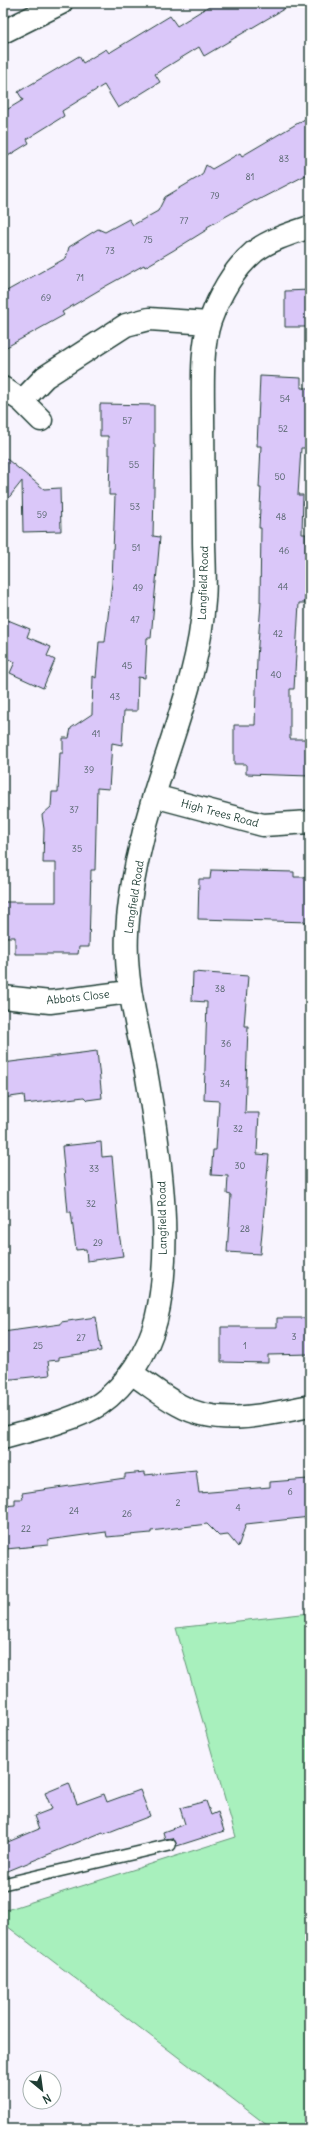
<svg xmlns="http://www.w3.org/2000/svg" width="313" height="2132" viewBox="0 0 313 2132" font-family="Delius,sans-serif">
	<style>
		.green { fill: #a8f0bd; stroke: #649678 }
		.building { fill: #dac7f9; stroke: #1f3d34 }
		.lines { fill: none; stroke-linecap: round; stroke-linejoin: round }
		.service-casing { stroke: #1f3d34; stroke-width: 14 }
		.minor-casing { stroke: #1f3d34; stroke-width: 25 }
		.service { stroke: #fff; stroke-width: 11 }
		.minor { stroke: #fff; stroke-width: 22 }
		.labels { text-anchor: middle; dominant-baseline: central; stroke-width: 3; stroke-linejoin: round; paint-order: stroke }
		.number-label { font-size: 9px; fill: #4e6065 }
		.street-label { font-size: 11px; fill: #1f3d34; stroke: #fff }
	</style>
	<rect width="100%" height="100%" fill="#f8f4fe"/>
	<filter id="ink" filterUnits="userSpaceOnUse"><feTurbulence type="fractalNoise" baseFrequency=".025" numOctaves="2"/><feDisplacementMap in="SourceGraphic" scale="8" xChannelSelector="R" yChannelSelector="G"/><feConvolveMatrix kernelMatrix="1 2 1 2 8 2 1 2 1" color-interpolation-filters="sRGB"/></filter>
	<g filter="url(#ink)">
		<!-- green -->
		<path class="green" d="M 310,1613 L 310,2129 L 272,2129 L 3,1923 L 3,1911 L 236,1837 L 176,1628 Z"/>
		<!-- building -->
		<path class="building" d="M 214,3 L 294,3 L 204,56 L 199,47 L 155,74 L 160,82 L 118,108 L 104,85 L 62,111 L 64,116 L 27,139 L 29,143 L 3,159 L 3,112 L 23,100 L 18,92 L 79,56 L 83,63 L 106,49 L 109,53 L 170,16 L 177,26 Z
			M 310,116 L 310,173 L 256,201 L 255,200 L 207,227 L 208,229 L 174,250 L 145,267 L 144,265 L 106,286 L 62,312 L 64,315 L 3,349 L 3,293 L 66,258 L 69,247 L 98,229 L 105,232 L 129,219 L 133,225 L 158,211 L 165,197 L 202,175 L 206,165 L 212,169 L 240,153 L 242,156 Z
			M 310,290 L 310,327 L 285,327 L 285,291 Z
			M 260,376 L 301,378 L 301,388 L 310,388 L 310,448 L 301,448 L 298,495 L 303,495 L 302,534 L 306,534 L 305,603 L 299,603 L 294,689 L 290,689 L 290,739 L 310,739 L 310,776 L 246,774 L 246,764 L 234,764 L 234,725 L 255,725 L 257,659 L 261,602 L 260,602 L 261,528 L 259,528 L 261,488 L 259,488 L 261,446 L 257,446 Z
			M 100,404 L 154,405 L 154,444 L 155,444 L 153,536 L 160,537 L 151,638 L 147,638 L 145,678 L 138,677 L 137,711 L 124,711 L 122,745 L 112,743 L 109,789 L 97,788 L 95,870 L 91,870 L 89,947 L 79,947 L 78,954 L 15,954 L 15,937 L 3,937 L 3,902 L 56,902 L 56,863 L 43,863 L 44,829 L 42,815 L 51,807 L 52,792 L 58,792 L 60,753 L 63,753 L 63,738 L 69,738 L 71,728 L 92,714 L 93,676 L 96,678 L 99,642 L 105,642 L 112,583 L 115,495 L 109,495 L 110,454 L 108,454 L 108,436 L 100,436 Z
			M 3,456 L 44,489 L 60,488 L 61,531 L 23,532 L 22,481 L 3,505 Z
			M 3,618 L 30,629 L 27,637 L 51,647 L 47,656 L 55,660 L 43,688 L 10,673 L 15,662 L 3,657 Z
			M 211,870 L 294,872 L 294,877 L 310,877 L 310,922 L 198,919 L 199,879 L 210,879 Z
			M 193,972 L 248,976 L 244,1026 L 248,1026 L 245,1113 L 259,1113 L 257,1154 L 269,1155 L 260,1254 L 227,1252 L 231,1195 L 227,1194 L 228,1176 L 211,1175 L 213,1150 L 216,1150 L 219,1101 L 204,1100 L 207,1002 L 192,1001 Z
			M 97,1051 L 102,1098 L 87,1100 L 84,1097 L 25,1104 L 24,1095 L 3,1098 L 3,1063 Z
			M 101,1142 L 102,1157 L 112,1156 L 119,1234 L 123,1256 L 87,1261 L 86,1249 L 76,1250 L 71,1212 L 68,1212 L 62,1146 Z
			M 96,1317 L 101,1351 L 59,1357 L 59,1360 L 48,1361 L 50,1375 L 3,1380 L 3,1332 L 61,1324 L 61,1322 Z
			M 277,1318 L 310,1318 L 310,1354 L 268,1355 L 268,1363 L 221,1362 L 221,1327 L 277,1327 Z
			M 196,1470 L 199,1493 L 270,1487 L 270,1482 L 308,1479 L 310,1517 L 246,1524 L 238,1547 L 228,1535 L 219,1536 L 207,1524 L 151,1531 L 151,1533 L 107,1537 L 106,1532 L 48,1540 L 48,1545 L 6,1549 L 3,1506 L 15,1505 L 15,1499 L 23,1499 L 22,1493 L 125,1478 L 125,1474 L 145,1472 L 145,1475 Z
			M 69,1783 L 77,1804 L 104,1794 L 107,1802 L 140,1790 L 150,1816 L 104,1834 L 103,1832 L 3,1873 L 3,1844 L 39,1829 L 34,1816 L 52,1809 L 45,1793 Z
			M 206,1801 L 211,1815 L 218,1812 L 224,1831 L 177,1846 L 172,1838 L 165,1839 L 163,1832 L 185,1824 L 180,1808 Z"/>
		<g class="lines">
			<defs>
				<path id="service" d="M 3,1884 L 170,1845"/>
				<path id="minor" d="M 3,32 L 61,3
					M 3,388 L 22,401 L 41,420
					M 22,401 L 45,377 L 126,325 L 149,319 L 209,323
					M 154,796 L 263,825 L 310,822
					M 3,997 L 50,1002 L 129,992
					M 131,1373 C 147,1383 162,1396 179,1405 C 219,1428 268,1414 310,1406
					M 3,1438 C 31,1430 76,1420 100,1404 C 127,1385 148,1352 156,1320 C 173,1251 161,1159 149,1089 C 141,1037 124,986 127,933 C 129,890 142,834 155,792 C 174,730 200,667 204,601 C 206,580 204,559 204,539 C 204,498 203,457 203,416 C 203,387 201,347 210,321 C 219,296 234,269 254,252 C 269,240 292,233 310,227"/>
			</defs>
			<!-- service casing -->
			<use href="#service" class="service-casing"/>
			<!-- minor casing -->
			<use href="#minor" class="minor-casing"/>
			<!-- service -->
			<use href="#service" class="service"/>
			<!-- minor -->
			<use href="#minor" class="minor"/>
		</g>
	</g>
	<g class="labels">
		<!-- number labels -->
		<g class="number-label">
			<text x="284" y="158">83</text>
			<text x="250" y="176">81</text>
			<text x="215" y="195">79</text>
			<text x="184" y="220">77</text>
			<text x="148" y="239">75</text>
			<text x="110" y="250">73</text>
			<text x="80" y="277">71</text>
			<text x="46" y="297">69</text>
			<text x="285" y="398">54</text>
			<text x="127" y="420">57</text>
			<text x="283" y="428">52</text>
			<text x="134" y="464">55</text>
			<text x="280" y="476">50</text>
			<text x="135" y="506">53</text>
			<text x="42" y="514">59</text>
			<text x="281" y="516">48</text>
			<text x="136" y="547">51</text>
			<text x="284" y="550">46</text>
			<text x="283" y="586">44</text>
			<text x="138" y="587">49</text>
			<text x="135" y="619">47</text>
			<text x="278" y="633">42</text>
			<text x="127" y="665">45</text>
			<text x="276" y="674">40</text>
			<text x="115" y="696">43</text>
			<text x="96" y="733">41</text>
			<text x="89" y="769">39</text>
			<text x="74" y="809">37</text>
			<text x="77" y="848">35</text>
			<text x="220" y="988">38</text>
			<text x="226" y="1043">36</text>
			<text x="225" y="1083">34</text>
			<text x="238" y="1128">32</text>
			<text x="240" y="1165">30</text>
			<text x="94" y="1168">33</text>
			<text x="91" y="1203">32</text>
			<text x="245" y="1228">28</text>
			<text x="98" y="1242">29</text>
			<text x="294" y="1336">3</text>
			<text x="81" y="1337">27</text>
			<text x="38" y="1345">25</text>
			<text x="245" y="1345">1</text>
			<text x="290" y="1491">6</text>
			<text x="178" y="1502">2</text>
			<text x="238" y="1507">4</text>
			<text x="74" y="1510">24</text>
			<text x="127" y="1513">26</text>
			<text x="26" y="1528">22</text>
		</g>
		<!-- street labels -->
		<g class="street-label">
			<text transform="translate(203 583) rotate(-88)">Langfield Road</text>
			<text transform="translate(220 813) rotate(15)">High Trees Road</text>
			<text transform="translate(134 897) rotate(-81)">Langfield Road</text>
			<text transform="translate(78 997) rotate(-6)">Abbots Close</text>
			<text transform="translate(162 1218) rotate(-91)">Langfield Road</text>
		</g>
	</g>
	<!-- margin -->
	<rect width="313" height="2132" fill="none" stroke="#fff" stroke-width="16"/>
	<rect x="8" y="8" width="297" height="2116" fill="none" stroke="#1f3d34" stroke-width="1.5" filter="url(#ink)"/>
	<!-- north arrow -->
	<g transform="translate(42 2090) rotate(151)"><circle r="19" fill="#ffffff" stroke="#a5b1ae"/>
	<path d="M0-3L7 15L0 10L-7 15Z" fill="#1f3d34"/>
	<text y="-6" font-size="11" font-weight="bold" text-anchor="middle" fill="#1f3d34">N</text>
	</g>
</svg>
